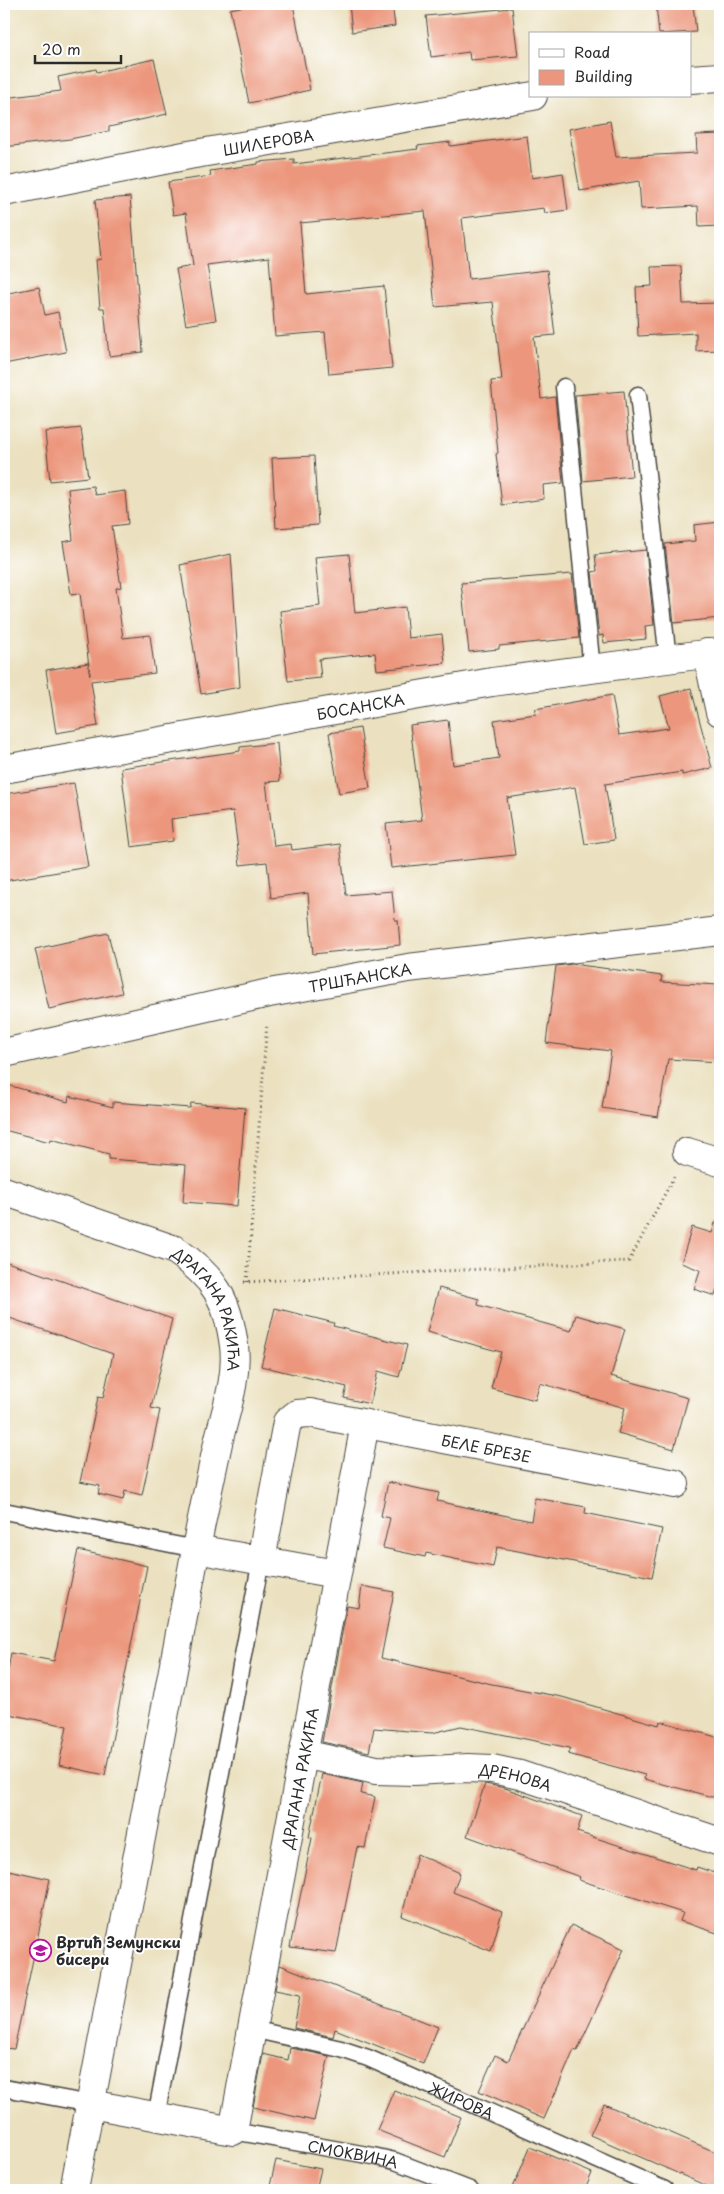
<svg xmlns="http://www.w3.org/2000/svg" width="724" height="2194" viewBox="0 0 724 2194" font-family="'Playpen Sans',sans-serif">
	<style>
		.building { fill: #ec977d }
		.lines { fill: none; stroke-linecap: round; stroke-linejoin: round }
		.lane-casing { stroke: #484641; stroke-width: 19 }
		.street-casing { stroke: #484641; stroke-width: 30 }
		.path { stroke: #484641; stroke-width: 3; stroke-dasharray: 1 4; stroke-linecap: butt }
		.lane { stroke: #fff; stroke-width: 16 }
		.street { stroke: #fff; stroke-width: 28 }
		.labels { text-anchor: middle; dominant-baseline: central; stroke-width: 4; stroke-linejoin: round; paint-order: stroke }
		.street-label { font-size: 15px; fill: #2b2b2b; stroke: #fff }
		.poi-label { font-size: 15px; font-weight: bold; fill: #2b2b2b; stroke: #fff; text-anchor: start }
	</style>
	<rect width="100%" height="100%" fill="#fff"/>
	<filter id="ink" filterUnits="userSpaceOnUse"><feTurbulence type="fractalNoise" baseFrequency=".02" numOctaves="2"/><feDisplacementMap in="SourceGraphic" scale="10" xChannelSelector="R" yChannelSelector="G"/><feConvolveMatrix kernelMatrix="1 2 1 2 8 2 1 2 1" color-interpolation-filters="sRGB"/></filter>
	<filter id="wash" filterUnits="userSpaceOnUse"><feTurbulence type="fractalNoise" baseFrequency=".0096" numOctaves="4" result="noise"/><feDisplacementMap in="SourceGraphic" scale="20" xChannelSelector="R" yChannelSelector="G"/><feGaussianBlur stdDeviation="1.12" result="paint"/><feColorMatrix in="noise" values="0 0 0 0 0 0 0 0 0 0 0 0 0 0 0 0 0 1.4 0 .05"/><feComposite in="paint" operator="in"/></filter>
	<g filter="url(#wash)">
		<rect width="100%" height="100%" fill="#ebe1c0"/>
		<g id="blocks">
			<!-- building -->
			<path class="building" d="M 255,4 L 293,4 L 310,90 L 249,103 L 230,9 Z
				M 349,4 L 392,4 L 395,26 L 352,32 Z
				M 656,4 L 693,4 L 696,32 L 659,34 Z
				M 512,8 L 518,56 L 470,60 L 469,52 L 431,57 L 426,16 Z
				M 154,59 L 167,114 L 109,127 L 109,131 L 70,139 L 4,147 L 4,98 L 61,91 L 58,77 L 96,69 L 97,72 Z
				M 610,121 L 616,157 L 697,153 L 696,135 L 720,134 L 720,226 L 699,227 L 698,206 L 641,209 L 639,181 L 580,191 L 569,129 Z
				M 527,136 L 532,178 L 563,173 L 568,210 L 545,213 L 544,208 L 462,218 L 469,279 L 547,270 L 555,335 L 534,337 L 541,399 L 555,397 L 563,483 L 543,485 L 544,499 L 502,505 L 496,454 L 498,453 L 491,381 L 502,380 L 493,302 L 435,307 L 425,211 L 300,223 L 306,294 L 384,286 L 392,368 L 329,374 L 325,332 L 275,336 L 269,257 L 207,265 L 216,320 L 186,325 L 176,269 L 193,266 L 186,213 L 173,215 L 168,182 L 211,176 L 210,171 L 258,164 L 258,162 L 294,159 L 294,164 L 418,149 L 417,146 L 450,142 L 450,146 Z
				M 130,197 L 143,352 L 109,356 L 104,308 L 100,308 L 96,260 L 101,259 L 95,200 Z
				M 681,266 L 683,304 L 720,303 L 720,350 L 696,351 L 696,333 L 638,336 L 636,287 L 652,286 L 651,267 Z
				M 39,287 L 45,315 L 58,312 L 66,352 L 4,364 L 4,294 Z
				M 624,391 L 632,476 L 583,481 L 575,395 Z
				M 81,428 L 88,477 L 50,481 L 45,432 Z
				M 314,456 L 318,525 L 276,528 L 272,458 Z
				M 93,486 L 95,495 L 125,491 L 128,524 L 112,526 L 121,587 L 116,588 L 123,638 L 150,635 L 155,673 L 91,681 L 98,726 L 56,733 L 46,670 L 88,663 L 90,675 L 80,593 L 71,594 L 63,542 L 73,540 L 68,489 Z
				M 720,522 L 720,618 L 674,623 L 665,544 L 695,541 L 694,525 Z
				M 646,550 L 654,625 L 645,626 L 646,639 L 604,643 L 603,635 L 599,636 L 592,572 L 597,571 L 595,555 Z
				M 231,554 L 240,687 L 201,694 L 180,565 Z
				M 349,554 L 355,613 L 405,607 L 408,638 L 442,634 L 445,663 L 377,670 L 375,653 L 319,659 L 321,678 L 288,681 L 280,611 L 320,606 L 315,557 Z
				M 572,574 L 579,638 L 499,646 L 499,649 L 469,652 L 461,583 Z
				M 691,688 L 712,768 L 682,775 L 682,772 L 605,784 L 614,840 L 585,844 L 575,787 L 507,798 L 515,855 L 391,868 L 386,824 L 422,820 L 410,725 L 448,720 L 453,765 L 499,758 L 494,720 L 536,714 L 535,709 L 612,695 L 619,735 L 669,728 L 660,696 Z
				M 360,728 L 370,788 L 339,793 L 329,733 Z
				M 277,743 L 280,781 L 266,782 L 274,846 L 291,844 L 292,850 L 340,844 L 346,895 L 392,891 L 395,920 L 398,920 L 400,945 L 313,954 L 308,893 L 271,898 L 267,862 L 240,865 L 233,811 L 171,819 L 173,841 L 131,847 L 121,768 L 240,751 L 240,747 Z
				M 74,783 L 88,867 L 4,881 L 4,794 Z
				M 108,933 L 122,993 L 49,1009 L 35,949 Z
				M 572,964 L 662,976 L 661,982 L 720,985 L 720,1062 L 668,1059 L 658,1117 L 602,1108 L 611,1051 L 546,1043 L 556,966 Z
				M 4,1084 L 68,1102 L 69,1096 L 113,1107 L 113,1102 L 190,1108 L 191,1103 L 245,1108 L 237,1206 L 183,1202 L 186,1165 L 109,1159 L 109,1154 L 51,1139 L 50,1142 L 4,1130 Z
				M 715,1223 L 720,1224 L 720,1280 L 715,1296 L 694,1289 L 700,1270 L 681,1263 L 692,1227 L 712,1233 Z
				M 4,1261 L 172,1319 L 151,1408 L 160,1410 L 142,1495 L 125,1491 L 123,1500 L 98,1494 L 100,1486 L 80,1482 L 98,1397 L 103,1398 L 113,1354 L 4,1316 Z
				M 439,1288 L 479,1299 L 478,1305 L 571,1331 L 576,1315 L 625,1329 L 611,1376 L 688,1398 L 674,1449 L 618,1433 L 625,1408 L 540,1383 L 535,1400 L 491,1388 L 501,1352 L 427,1332 Z
				M 275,1308 L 334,1323 L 333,1326 L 407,1345 L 399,1377 L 378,1371 L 370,1404 L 344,1398 L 347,1387 L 261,1366 Z
				M 388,1482 L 439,1493 L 437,1501 L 531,1521 L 535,1498 L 586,1507 L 585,1513 L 662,1529 L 652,1577 L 497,1547 L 493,1567 L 426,1553 L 425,1557 L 383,1548 L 390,1518 L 381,1516 Z
				M 78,1550 L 147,1566 L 105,1775 L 59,1765 L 67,1726 L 4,1713 L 4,1692 L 11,1653 L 54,1661 Z
				M 362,1586 L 394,1592 L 381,1658 L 492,1684 L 562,1697 L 659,1725 L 660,1721 L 720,1738 L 720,1799 L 644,1779 L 645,1775 L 568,1754 L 570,1748 L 461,1726 L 432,1733 L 374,1728 L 369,1752 L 322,1742 L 347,1606 L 359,1608 Z
				M 322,1774 L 363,1783 L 361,1794 L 375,1797 L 365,1848 L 357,1847 L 336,1953 L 290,1947 L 312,1838 L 309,1837 Z
				M 485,1784 L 505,1788 L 582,1816 L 577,1832 L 696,1870 L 697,1867 L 720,1875 L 720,1934 L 680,1921 L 683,1913 L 579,1880 L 580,1877 L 467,1836 Z
				M 417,1854 L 460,1873 L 453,1892 L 502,1912 L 491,1951 L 402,1916 Z
				M 4,1869 L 50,1879 L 14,2049 L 4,2048 Z
				M 571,1925 L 624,1949 L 577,2051 L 574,2050 L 544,2119 L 479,2091 L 495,2055 L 508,2061 Z
				M 280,1965 L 438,2027 L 423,2064 L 335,2029 L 333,2037 L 294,2028 L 300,1995 L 275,1990 Z
				M 290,2048 L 329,2056 L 314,2121 L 253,2107 L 263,2054 L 288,2060 Z
				M 394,2090 L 461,2117 L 445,2157 L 377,2130 Z
				M 604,2104 L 720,2154 L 720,2190 L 716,2190 L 590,2135 Z
				M 530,2147 L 592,2173 L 585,2190 L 512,2190 Z
				M 276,2160 L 321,2169 L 316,2190 L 269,2190 Z"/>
		</g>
	</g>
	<g filter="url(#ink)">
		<use href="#blocks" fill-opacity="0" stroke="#484641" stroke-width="1"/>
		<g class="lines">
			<defs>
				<g id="lane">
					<path d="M 564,387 L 592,670"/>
					<path d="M 638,395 L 668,659"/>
					<path d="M 4,1511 L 196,1549"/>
					<path id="s1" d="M 252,2029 L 341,2049 L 368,2058 L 665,2190"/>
					<path d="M 4,2088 L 91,2104"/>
					<path d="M 156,2117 L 261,1560"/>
					<path id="s2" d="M 233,2131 L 373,2156 L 395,2161 L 470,2190"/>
				</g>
				<g id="street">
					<path d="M 690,79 L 720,77"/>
					<path id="s3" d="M 4,192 L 189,155 L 533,96"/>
					<path d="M 707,653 L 720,712"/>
					<path id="s4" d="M 4,769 L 492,682 L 720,652"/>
					<path id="s5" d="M 4,1053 L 269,993 L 408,968 L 720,931"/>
					<path d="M 687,1152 L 720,1162"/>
					<path id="s6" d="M 4,1191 L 175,1250 C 214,1277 228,1299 234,1346 C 238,1378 225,1413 218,1443 C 210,1480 202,1517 195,1554 C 154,1766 115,1978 74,2190"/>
					<path d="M 196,1549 L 336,1574"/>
					<path id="s7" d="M 261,1560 L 287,1422 L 297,1414 L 310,1413 L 675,1484"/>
					<path id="s8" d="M 303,1754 L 376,1770 L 414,1771 L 468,1768 L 492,1769 L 520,1775 L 720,1842"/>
					<path id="s9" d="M 91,2104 L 233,2131 L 365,1424"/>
				</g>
			</defs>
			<!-- lane casing -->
			<use href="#lane" class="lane-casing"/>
			<!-- street casing -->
			<use href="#street" class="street-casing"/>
			<!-- path -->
			<path class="path" d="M 244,1282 L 629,1261 L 674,1177
				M 247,1282 L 267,1023"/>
			<!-- lane -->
			<use href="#lane" class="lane"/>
			<!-- street -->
			<use href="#street" class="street"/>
		</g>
	</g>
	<!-- icons -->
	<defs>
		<symbol id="school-ring" viewBox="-11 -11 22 22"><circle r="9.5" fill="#fff" stroke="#b5179e" stroke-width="1.5"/><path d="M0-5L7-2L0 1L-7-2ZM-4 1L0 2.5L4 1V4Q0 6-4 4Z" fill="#b5179e"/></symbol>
	</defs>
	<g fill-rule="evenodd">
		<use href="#school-ring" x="28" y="1938" width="25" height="25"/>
	</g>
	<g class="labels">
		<!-- street labels -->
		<g class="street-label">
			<text stroke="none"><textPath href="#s3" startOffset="269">ШИЛЕРОВА</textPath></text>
			<text stroke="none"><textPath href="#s4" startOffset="362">БОСАНСКА</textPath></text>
			<text stroke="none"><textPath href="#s5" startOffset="364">ТРШЋАНСКА</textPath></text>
			<text stroke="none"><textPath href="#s6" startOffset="252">ДРАГАНА РАКИЋА</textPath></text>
			<text stroke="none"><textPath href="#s7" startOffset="346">БЕЛЕ БРЕЗЕ</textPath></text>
			<text stroke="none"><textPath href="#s9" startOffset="504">ДРАГАНА РАКИЋА</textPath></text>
			<text stroke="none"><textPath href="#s8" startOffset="215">ДРЕНОВА</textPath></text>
			<text stroke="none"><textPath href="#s1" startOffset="222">ЖИРОВА</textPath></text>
			<text stroke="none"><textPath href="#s2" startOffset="122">СМОКВИНА</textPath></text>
		</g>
		<!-- poi labels -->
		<g class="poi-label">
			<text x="56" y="1941">Вртић Земунски<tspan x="56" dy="17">бисери</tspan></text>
		</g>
	</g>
	<!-- margin -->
	<rect width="724" height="2194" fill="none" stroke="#fff" stroke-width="20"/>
	<!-- legend -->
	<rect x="529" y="32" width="162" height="65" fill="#ffffff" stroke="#aaaaaa"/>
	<rect x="539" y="49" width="25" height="8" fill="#ffffff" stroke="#aaaaaa"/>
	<text x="574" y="58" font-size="15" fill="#2b2b2b">Road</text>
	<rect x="539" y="70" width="25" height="15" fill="#ec977d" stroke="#aaaaaa"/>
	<text x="574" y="82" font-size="15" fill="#2b2b2b">Building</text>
	<!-- scale -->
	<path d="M35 55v8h86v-8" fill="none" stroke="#2b2b2b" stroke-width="2.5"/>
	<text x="42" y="55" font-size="15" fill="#2b2b2b" stroke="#ffffff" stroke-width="4" paint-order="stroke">20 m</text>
</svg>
